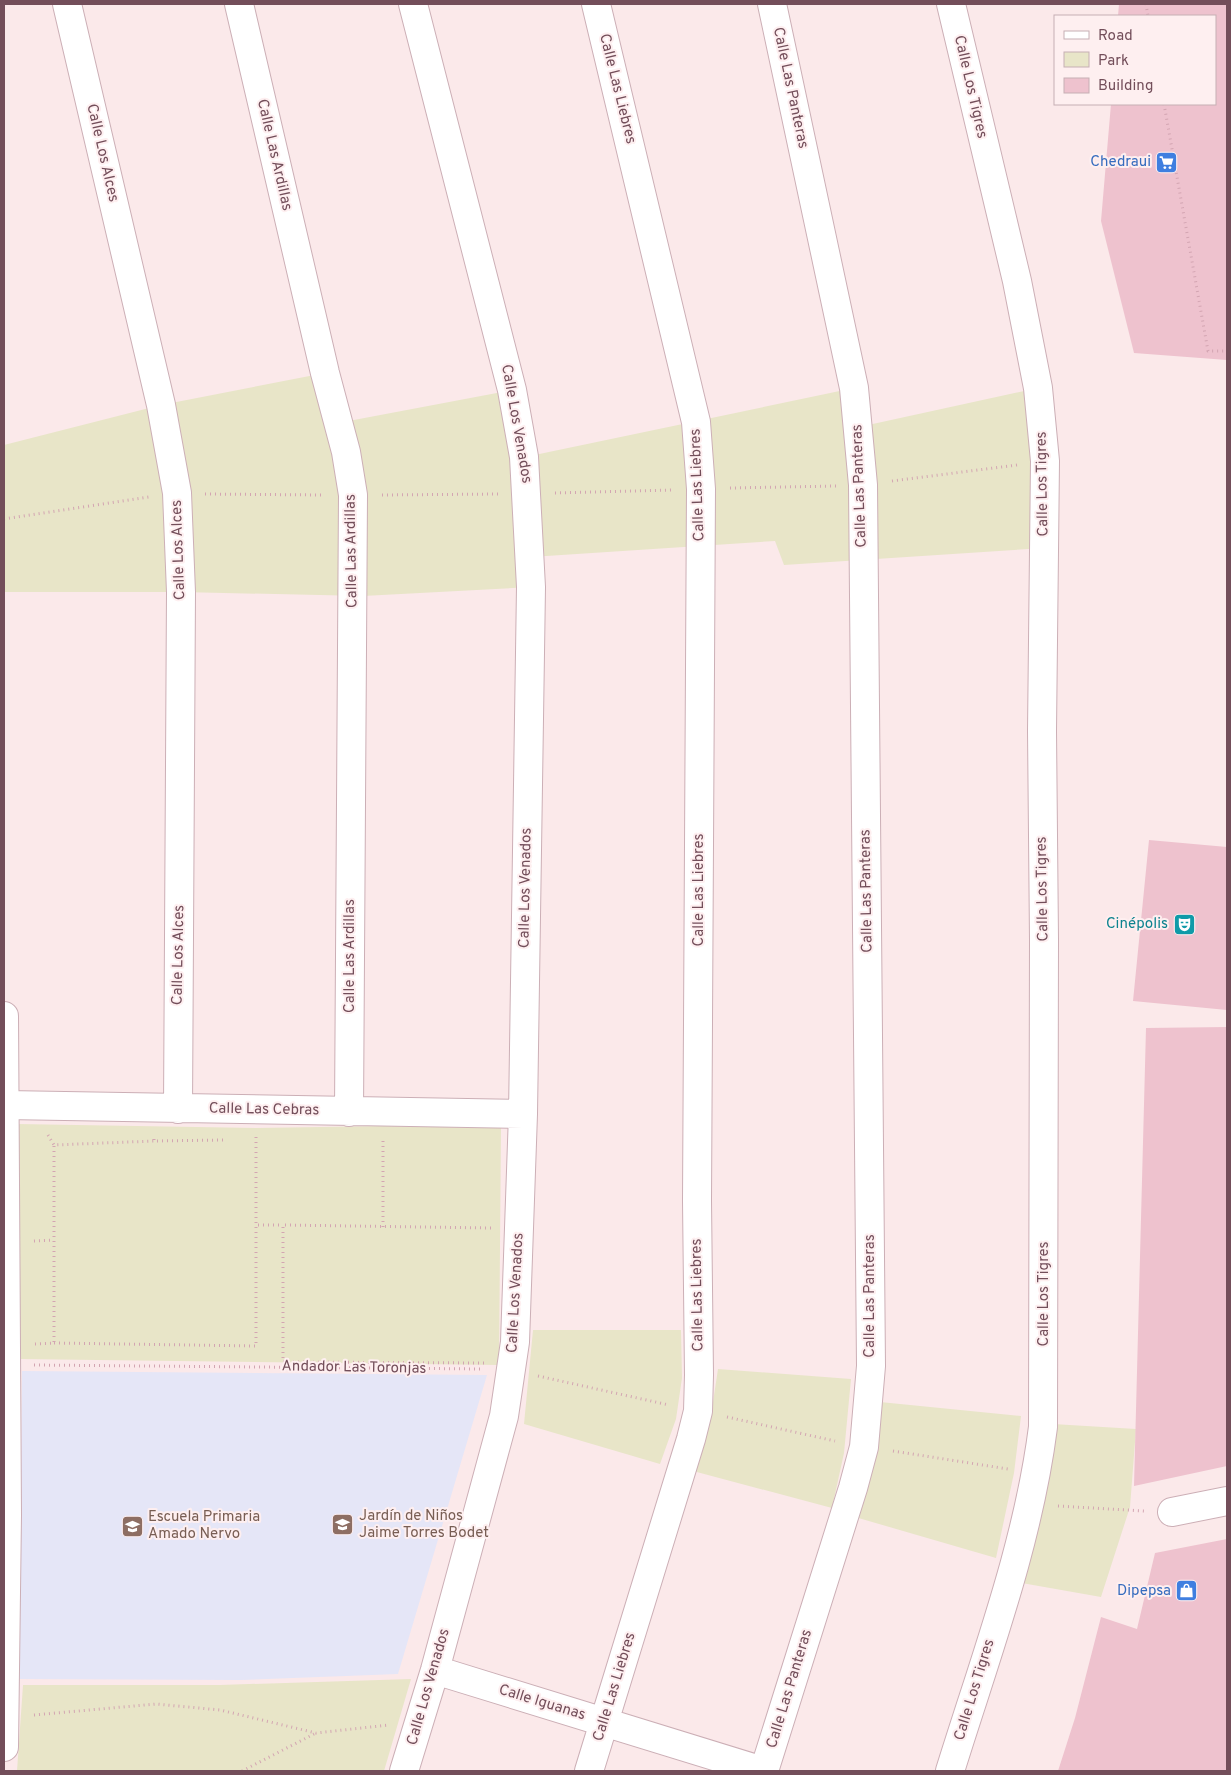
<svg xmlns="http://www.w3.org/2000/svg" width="1231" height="1775" viewBox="0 0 1231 1775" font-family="Overpass,sans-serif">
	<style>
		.education { fill: #e5e6f7 }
		.green { fill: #e8e5c8 }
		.building { fill: #eec2ce }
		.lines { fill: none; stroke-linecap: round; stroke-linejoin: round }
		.street-casing { stroke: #ccafb6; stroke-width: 30 }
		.path { stroke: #d3a5b2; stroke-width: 3; stroke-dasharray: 1 4; stroke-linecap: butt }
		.street { stroke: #fff; stroke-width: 28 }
		.labels { text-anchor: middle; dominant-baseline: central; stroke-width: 4; stroke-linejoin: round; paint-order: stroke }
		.street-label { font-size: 15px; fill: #734e5a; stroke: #feeff0 }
		.shop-label { font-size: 15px; fill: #366cbe; stroke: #feeff0; text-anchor: end }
		.culture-label { font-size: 15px; fill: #0d838f; stroke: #feeff0; text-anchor: end }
		.education-label { font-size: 15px; fill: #785e54; stroke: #feeff0; text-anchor: start }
	</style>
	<rect width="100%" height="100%" fill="#fbe9ea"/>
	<!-- education -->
	<path class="education" d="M 22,1371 L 487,1375 L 398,1674 L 241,1680 L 19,1679 Z"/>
	<!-- green -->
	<path class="green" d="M 325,373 L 338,423 L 512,390 L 525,457 L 854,388 L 859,427 L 1038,388 L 1044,548 L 784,565 L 775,541 L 531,557 L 531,587 L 363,596 L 181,592 L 4,592 L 4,445 L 161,405 Z
		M 17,1124 L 256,1128 L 384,1126 L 501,1128 L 499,1365 L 17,1359 Z
		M 533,1330 L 681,1330 L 682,1378 L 676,1419 L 660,1464 L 524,1424 Z
		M 718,1369 L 851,1379 L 844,1453 L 832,1508 L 693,1471 L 713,1402 Z
		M 880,1402 L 1021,1416 L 1014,1473 L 996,1558 L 855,1517 Z
		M 1053,1424 L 1136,1429 L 1130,1507 L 1101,1597 L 1016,1582 Z
		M 411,1679 L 384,1771 L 17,1771 L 23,1685 L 220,1685 Z"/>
	<!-- building -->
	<path class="building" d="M 1119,4 L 1227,4 L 1227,360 L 1134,353 L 1101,221 L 1111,104 L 1215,104 L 1215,16 L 1118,16 Z
		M 1149,840 L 1227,847 L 1227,1010 L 1133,1001 Z
		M 1227,1027 L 1227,1466 L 1134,1486 L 1146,1028 Z
		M 1227,1539 L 1227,1771 L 1058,1771 L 1075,1718 L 1101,1617 L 1137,1629 L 1155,1553 Z"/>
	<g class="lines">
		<defs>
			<path id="street" d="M 67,4 L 161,405 L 177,493 L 181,592 L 178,1109
				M 239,4 L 325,373 L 346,452 L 353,495 L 349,1112
				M 4,1016 L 7,1515 L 4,1747
				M 6,1105 L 523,1114
				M 1172,1512 L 1227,1501
				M 435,1670 L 763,1771
				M 404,1771 L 435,1670 L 504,1416 L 515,1342 L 523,1114 L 531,587 L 524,457 L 512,390 L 413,4
				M 589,1771 L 691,1439 L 698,1411 L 699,1375 L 697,1201 L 701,489 L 696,422 L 596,4
				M 764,1771 L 853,1488 L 864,1447 L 871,1366 L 863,485 L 854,388 L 772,4
				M 950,1771 C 985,1658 1028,1545 1043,1427 L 1044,940 L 1042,731 L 1045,461 L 1038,388 L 1017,281 L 951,4"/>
		</defs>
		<!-- street casing -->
		<use href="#street" class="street-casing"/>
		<!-- path -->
		<path class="path" d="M 1146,4 L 1148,16
			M 1164,104 L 1208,351 L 1227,351
			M 892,481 L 1017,465
			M 730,488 L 836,486
			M 555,493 L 673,490
			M 205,494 L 323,495
			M 382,495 L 498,494
			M 4,519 L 149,497
			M 48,1135 L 54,1145 L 154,1141
			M 256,1137 L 256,1225 L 283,1225
			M 154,1139 L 154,1141 L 223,1140
			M 383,1227 L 383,1140
			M 34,1241 L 54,1240
			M 54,1343 L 256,1346 L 256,1225
			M 35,1344 L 54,1343 L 54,1145
			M 484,1363 L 283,1362 L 283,1225 L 491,1228
			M 34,1365 L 483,1369
			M 538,1376 L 669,1405
			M 727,1417 L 835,1441
			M 893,1451 L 1008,1469
			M 1058,1506 L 1144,1511
			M 34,1715 L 156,1704 L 220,1710 L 316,1733 L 389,1725
			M 242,1771 L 316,1733"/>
		<!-- street -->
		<use href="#street" class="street"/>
	</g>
	<!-- icons -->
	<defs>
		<symbol id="supermarket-square" viewBox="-11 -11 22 22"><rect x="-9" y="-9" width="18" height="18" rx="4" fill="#3f7fe0" stroke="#feeff0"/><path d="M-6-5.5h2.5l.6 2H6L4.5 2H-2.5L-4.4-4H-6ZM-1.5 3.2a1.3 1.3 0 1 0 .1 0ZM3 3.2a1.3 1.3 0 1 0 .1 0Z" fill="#fff"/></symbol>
		<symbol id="theatre-square" viewBox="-11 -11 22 22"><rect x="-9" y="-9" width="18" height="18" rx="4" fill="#0f9aa8" stroke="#feeff0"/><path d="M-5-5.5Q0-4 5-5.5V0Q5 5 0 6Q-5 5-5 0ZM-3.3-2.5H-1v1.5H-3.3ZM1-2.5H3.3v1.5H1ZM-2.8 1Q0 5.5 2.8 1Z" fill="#fff"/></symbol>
		<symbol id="school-square" viewBox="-11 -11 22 22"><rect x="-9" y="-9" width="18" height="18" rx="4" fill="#8d6e63" stroke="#feeff0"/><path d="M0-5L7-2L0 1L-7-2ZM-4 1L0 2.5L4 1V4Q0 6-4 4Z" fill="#fff"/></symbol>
		<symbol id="shop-square" viewBox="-11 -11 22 22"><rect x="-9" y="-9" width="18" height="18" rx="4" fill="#3f7fe0" stroke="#feeff0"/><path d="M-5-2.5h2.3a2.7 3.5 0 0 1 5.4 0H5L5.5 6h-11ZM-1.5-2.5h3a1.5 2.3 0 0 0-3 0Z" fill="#fff"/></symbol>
	</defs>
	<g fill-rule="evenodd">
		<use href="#supermarket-square" x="1154" y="150" width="25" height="25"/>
		<use href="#theatre-square" x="1172" y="912" width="25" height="25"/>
		<use href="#school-square" x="330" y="1512" width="25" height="25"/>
		<use href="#school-square" x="120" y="1514" width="25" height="25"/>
		<use href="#shop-square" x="1174" y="1578" width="25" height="25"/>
	</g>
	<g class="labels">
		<!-- street labels -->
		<g class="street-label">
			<text transform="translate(970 87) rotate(77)">Calle Los Tigres</text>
			<text transform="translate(790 88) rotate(78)">Calle Las Panteras</text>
			<text transform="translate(617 89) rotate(76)">Calle Las Liebres</text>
			<text transform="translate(102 153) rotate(77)">Calle Los Alces</text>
			<text transform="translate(274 155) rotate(77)">Calle Las Ardillas</text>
			<text transform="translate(516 424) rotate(80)">Calle Los Venados</text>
			<text transform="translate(1043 484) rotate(-91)">Calle Los Tigres</text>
			<text transform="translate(698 485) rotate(-92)">Calle Las Liebres</text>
			<text transform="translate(860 486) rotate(-92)">Calle Las Panteras</text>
			<text transform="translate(179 550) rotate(-92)">Calle Los Alces</text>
			<text transform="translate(352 551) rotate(-91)">Calle Las Ardillas</text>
			<text transform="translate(526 888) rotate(-89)">Calle Los Venados</text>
			<text transform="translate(1043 889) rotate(-91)">Calle Los Tigres</text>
			<text transform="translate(699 890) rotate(-90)">Calle Las Liebres</text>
			<text transform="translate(867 891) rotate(-91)">Calle Las Panteras</text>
			<text transform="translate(179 955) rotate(-89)">Calle Los Alces</text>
			<text transform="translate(350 956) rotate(-90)">Calle Las Ardillas</text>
			<text transform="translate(264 1110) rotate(1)">Calle Las Cebras</text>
			<text transform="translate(516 1293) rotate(-87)">Calle Los Venados</text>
			<text transform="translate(1044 1294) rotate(-90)">Calle Los Tigres</text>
			<text transform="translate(698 1295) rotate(-91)">Calle Las Liebres</text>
			<text transform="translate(870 1296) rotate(-90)">Calle Las Panteras</text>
			<text transform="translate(354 1368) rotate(1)">Andador Las Toronjas</text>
			<text transform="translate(429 1687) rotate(-74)">Calle Los Venados</text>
			<text transform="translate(615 1687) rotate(-73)">Calle Las Liebres</text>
			<text transform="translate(790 1689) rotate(-73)">Calle Las Panteras</text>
			<text transform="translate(975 1690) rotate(-73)">Calle Los Tigres</text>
			<text transform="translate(542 1703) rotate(17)">Calle Iguanas</text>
		</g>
		<!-- shop labels -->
		<g class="shop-label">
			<text x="1151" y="162">Chedraui</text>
			<text x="1171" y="1591">Dipepsa</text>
		</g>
		<!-- culture labels -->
		<g class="culture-label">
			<text x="1168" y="924">Cinépolis</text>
		</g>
		<!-- education labels -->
		<g class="education-label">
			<text x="359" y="1516">Jardín de Niños<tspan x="359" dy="17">Jaime Torres Bodet</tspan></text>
			<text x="148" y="1517">Escuela Primaria<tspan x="148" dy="17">Amado Nervo</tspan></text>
		</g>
	</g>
	<!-- border -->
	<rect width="1231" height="1775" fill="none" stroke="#734e5a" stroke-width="10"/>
	<!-- legend -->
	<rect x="1054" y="15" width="162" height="90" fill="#feeff0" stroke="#c6afb4"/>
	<rect x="1064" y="31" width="25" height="8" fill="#ffffff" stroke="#c6afb4"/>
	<text x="1098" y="40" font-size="15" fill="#734e5a">Road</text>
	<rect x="1064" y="52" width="25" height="15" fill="#e8e5c8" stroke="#c6afb4"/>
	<text x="1098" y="65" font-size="15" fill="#734e5a">Park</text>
	<rect x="1064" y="78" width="25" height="15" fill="#eec2ce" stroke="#c6afb4"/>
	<text x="1098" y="90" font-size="15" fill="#734e5a">Building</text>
</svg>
